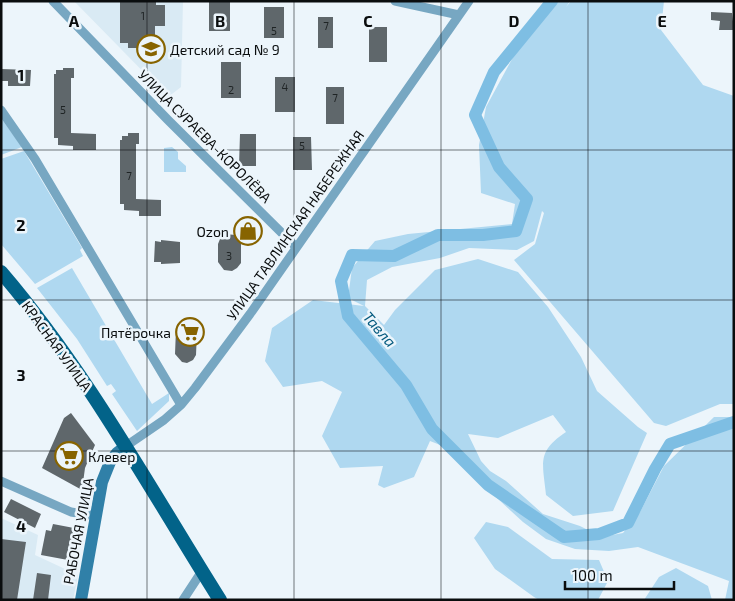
<svg xmlns="http://www.w3.org/2000/svg" width="735" height="601" viewBox="0 0 735 601" font-family="'Exo 2',sans-serif">
	<style>
		.built { fill: #d9eaf4 }
		.green { fill: #afd8f0 }
		.lines { fill: none; stroke-linecap: round; stroke-linejoin: round }
		.river { stroke: #7ebee3; stroke-width: 12 }
		.building { fill: #5f676b }
		.street { stroke: #77a7c2; stroke-width: 9 }
		.secondary { stroke: #3080a8; stroke-width: 12 }
		.primary { stroke: #026389; stroke-width: 14 }
		.grid { fill: none; stroke: #0a0d0e; stroke-width: 1; stroke-opacity: 0.55 }
		.labels { text-anchor: middle; dominant-baseline: central; stroke-width: 5; stroke-linejoin: round; paint-order: stroke }
		.number-label { font-size: 11px; fill: #1f2425 }
		.poi-label { font-size: 14px; fill: #0a0d0e; stroke: #ecf5fb; text-anchor: start }
		.street-label { font-size: 14px; fill: #0a0d0e; stroke: #ecf5fb }
		.water-label { font-size: 15px; font-style: italic; fill: #065b7f; stroke: #ecf5fb }
		.grid-label { font-size: 16px; text-anchor: middle; font-weight: bold; fill: #0a0d0e; stroke: #ecf5fb; stroke-width: 5; stroke-linejoin: round; paint-order: stroke }
	</style>
	<rect width="100%" height="100%" fill="#ecf5fb"/>
	<!-- built -->
	<path class="built" d="M 74,1 L 183,1 L 181,87 L 168,97 Z
		M 1,518 L 38,535 L 35,555 L 78,575 L 73,600 L 1,600 Z"/>
	<!-- green -->
	<path class="green" d="M 547,1 L 570,1 L 566,7 L 571,1 L 664,1 L 661,30 L 703,85 L 734,96 L 734,404 L 720,404 L 666,426 L 654,423 L 514,260 L 535,244 L 544,213 L 542,211 L 534,241 L 517,250 L 469,248 L 440,258 L 392,267 L 367,280 L 365,306 L 384,325 L 395,310 L 435,270 L 478,259 L 518,272 L 548,307 L 581,357 L 597,391 L 638,427 L 647,433 L 613,511 L 573,516 L 546,495 C 543,463 536,452 566,432 L 553,415 L 498,438 L 468,434 L 481,461 L 490,471 L 506,481 L 543,514 L 580,526 L 602,537 L 623,533 L 640,512 L 664,466 L 714,417 L 734,417 L 734,600 L 725,600 L 729,581 L 638,547 L 609,551 L 575,549 L 546,539 L 523,522 L 459,463 L 463,454 L 430,441 L 414,477 L 384,488 L 378,485 L 383,466 L 340,468 L 322,436 L 342,392 L 322,381 L 283,387 L 265,361 L 272,328 L 313,300 L 364,306 L 348,298 L 352,268 L 375,241 L 408,234 L 512,224 L 515,204 L 481,193 L 479,145 L 486,107 L 511,61 Z
		M 1,118 L 22,147 L 1,155 Z
		M 172,147 L 178,152 L 178,159 L 186,166 L 186,172 L 164,172 L 164,148 Z
		M 24,151 L 82,248 L 80,250 L 83,256 L 35,284 L 1,244 L 1,159 Z
		M 72,268 L 152,404 L 169,393 L 169,401 L 137,431 L 112,394 L 116,391 L 111,384 L 107,386 L 77,339 L 37,288 Z
		M 486,522 L 508,527 L 552,559 L 599,560 L 608,581 L 598,600 L 539,600 L 534,597 L 495,569 L 474,538 Z
		M 676,568 L 708,586 L 712,600 L 644,600 L 659,577 Z"/>
	<g class="lines">
		<!-- river -->
		<path class="river" d="M 552,1 L 494,72 L 475,115 L 499,167 L 527,199 L 516,231 L 483,235 L 438,235 L 394,256 L 352,255 L 341,281 L 348,316 L 406,385 L 432,429 L 488,485 L 564,537 L 599,534 L 628,523 L 655,469 L 670,444 L 734,422"/>
	</g>
	<!-- building -->
	<path class="building" d="M 120,1 L 156,1 L 156,5 L 165,5 L 165,26 L 155,26 L 155,44 L 148,44 L 148,48 L 128,48 L 128,43 L 120,43 Z
		M 209,1 L 230,1 L 230,31 L 209,31 Z
		M 264,7 L 284,7 L 284,38 L 264,38 Z
		M 711,12 L 732,13 L 734,30 L 719,30 L 720,21 L 711,20 Z
		M 318,17 L 333,17 L 333,48 L 318,48 Z
		M 369,27 L 387,27 L 387,62 L 369,62 Z
		M 221,62 L 241,62 L 241,98 L 221,98 Z
		M 63,68 L 74,68 L 74,78 L 71,78 L 71,133 L 96,134 L 96,150 L 73,150 L 73,146 L 58,145 L 58,138 L 54,138 L 54,74 L 56,74 L 56,70 L 63,70 Z
		M 1,69 L 31,70 L 30,86 L 8,86 L 8,81 L 1,81 Z
		M 275,77 L 295,77 L 295,112 L 275,112 Z
		M 326,87 L 344,87 L 344,124 L 326,124 Z
		M 128,133 L 139,133 L 139,144 L 136,144 L 136,199 L 161,200 L 161,216 L 139,216 L 139,211 L 124,210 L 124,204 L 120,204 L 120,140 L 122,140 L 122,136 L 128,136 Z
		M 240,134 L 256,134 L 256,166 L 239,166 Z
		M 293,137 L 311,137 L 312,170 L 293,170 Z
		M 226,234 L 235,235 L 240,238 L 241,243 L 241,263 L 237,268 L 232,271 L 224,270 L 218,262 L 218,244 L 220,239 Z
		M 161,240 L 180,242 L 180,263 L 161,264 L 161,262 L 154,262 L 155,241 L 161,242 Z
		M 176,329 L 197,331 L 196,355 L 193,360 L 187,363 L 182,362 L 175,354 Z
		M 71,413 L 95,445 L 85,468 L 82,490 L 42,468 L 64,418 Z
		M 11,499 L 41,514 L 35,528 L 4,512 Z
		M 53,524 L 74,528 L 68,560 L 41,555 L 46,530 L 51,531 Z
		M 1,539 L 26,542 L 17,600 L 1,600 Z
		M 37,573 L 51,575 L 48,600 L 33,600 Z"/>
	<g class="lines">
		<!-- street -->
		<path class="street" d="M 53,1 L 168,120 L 296,247
			M 395,1 L 459,15
			M 1,110 L 35,159 L 181,405
			M 126,446 L 164,420 L 181,405 L 195,388 L 250,314 L 469,1
			M 1,481 L 71,512 L 96,516
			M 183,600 L 202,571"/>
		<!-- secondary -->
		<path class="secondary" d="M 81,600 L 102,482 L 110,462 L 117,453 L 126,446"/>
		<!-- primary -->
		<path class="primary" d="M 1,272 C 87,372 150,489 220,600"/>
	</g>
	<!-- grid -->
	<path class="grid" d="M 147,1 L 147,600M 294,1 L 294,600M 441,1 L 441,600M 588,1 L 588,600M 1,150 L 734,150M 1,300 L 734,300M 1,451 L 734,451"/>
	<!-- icons -->
	<defs>
		<symbol id="school-ring" viewBox="-11 -11 22 22"><circle r="9.5" fill="#ecf5fb" stroke="#876400" stroke-width="1.5"/><path d="M0-5L7-2L0 1L-7-2ZM-4 1L0 2.5L4 1V4Q0 6-4 4Z" fill="#876400"/></symbol>
		<symbol id="shop-ring" viewBox="-11 -11 22 22"><circle r="9.5" fill="#ecf5fb" stroke="#876400" stroke-width="1.5"/><path d="M-5-2.5h2.3a2.7 3.5 0 0 1 5.4 0H5L5.5 6h-11ZM-1.5-2.5h3a1.5 2.3 0 0 0-3 0Z" fill="#876400"/></symbol>
		<symbol id="supermarket-ring" viewBox="-11 -11 22 22"><circle r="9.5" fill="#ecf5fb" stroke="#876400" stroke-width="1.5"/><path d="M-6-5.5h2.5l.6 2H6L4.5 2H-2.5L-4.4-4H-6ZM-1.5 3.2a1.3 1.3 0 1 0 .1 0ZM3 3.2a1.3 1.3 0 1 0 .1 0Z" fill="#876400"/></symbol>
	</defs>
	<g fill-rule="evenodd">
		<use href="#school-ring" x="135" y="33" width="32" height="32"/>
		<use href="#shop-ring" x="232" y="215" width="32" height="32"/>
		<use href="#supermarket-ring" x="174" y="316" width="32" height="32"/>
		<use href="#supermarket-ring" x="53" y="440" width="32" height="32"/>
	</g>
	<g class="labels">
		<!-- number labels -->
		<g class="number-label">
			<text x="143" y="15">1</text>
			<text x="326" y="25">7</text>
			<text x="274" y="30">5</text>
			<text x="285" y="86">4</text>
			<text x="231" y="89">2</text>
			<text x="335" y="97">7</text>
			<text x="63" y="109">5</text>
			<text x="302" y="145">5</text>
			<text x="129" y="175">7</text>
			<text x="229" y="255">3</text>
		</g>
		<!-- poi labels -->
		<g class="poi-label">
			<text x="170" y="49">Детский сад № 9</text>
			<text x="229" y="231" text-anchor="end">Ozon</text>
			<text x="171" y="332" text-anchor="end">Пятёрочка</text>
			<text x="88" y="456">Клевер</text>
		</g>
		<!-- street labels -->
		<g class="street-label">
			<text transform="translate(205 136) rotate(45)">УЛИЦА СУРАЕВА-КОРОЛЁВА</text>
			<text transform="translate(295 225) rotate(-55)">УЛИЦА ТАВЛИНСКАЯ НАБЕРЕЖНАЯ</text>
			<text transform="translate(57 346) rotate(54)">КРАСНАЯ УЛИЦА</text>
			<text transform="translate(78 531) rotate(-79)">РАБОЧАЯ УЛИЦА</text>
		</g>
		<!-- water labels -->
		<g class="water-label">
			<text transform="translate(380 329) rotate(49)">Тавла</text>
		</g>
	</g>
	<g class="grid-label">
		<text x="74" y="27">A</text>
		<text x="220" y="27">B</text>
		<text x="368" y="27">C</text>
		<text x="514" y="27">D</text>
		<text x="662" y="27">E</text>
		<text x="21" y="81">1</text>
		<text x="21" y="231">2</text>
		<text x="21" y="381">3</text>
		<text x="21" y="532">4</text>
	</g>
	<!-- border -->
	<rect width="735" height="601" fill="none" stroke="#0a0d0e" stroke-width="5"/>
	<!-- scale -->
	<path d="M565 581v8h109v-8" fill="none" stroke="#0a0d0e" stroke-width="2.5"/>
	<text x="572" y="581" font-size="15" fill="#0a0d0e" stroke="#ecf5fb" stroke-width="4" paint-order="stroke">100 m</text>
</svg>
